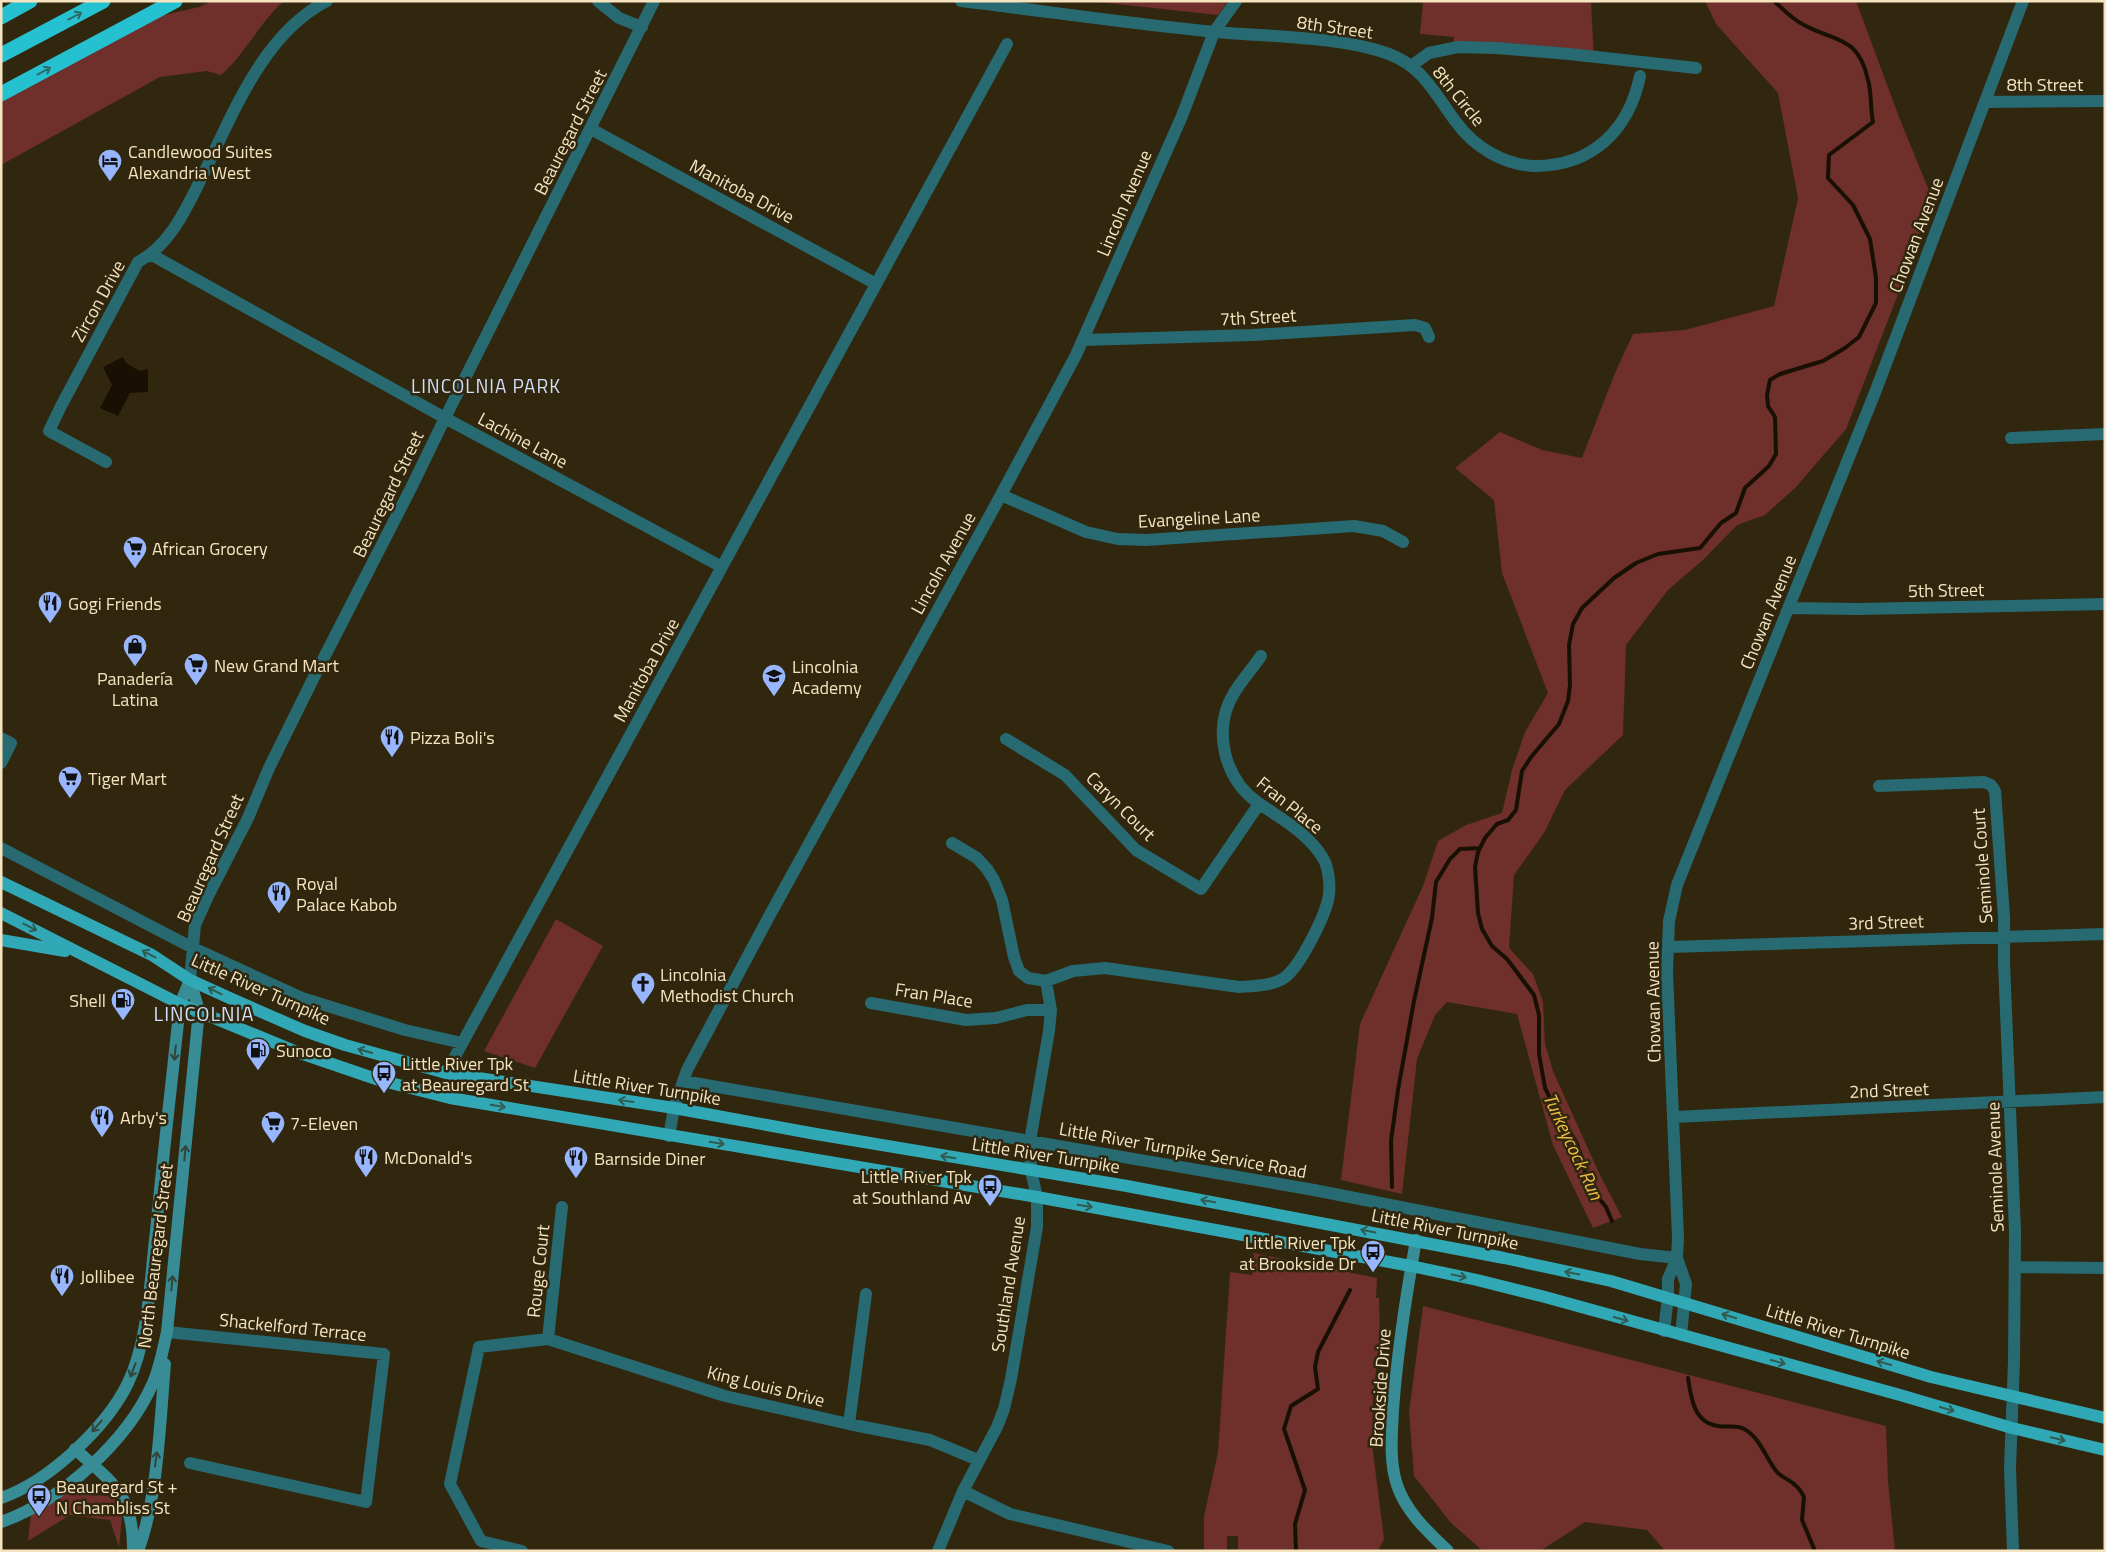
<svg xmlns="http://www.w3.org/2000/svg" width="2106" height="1552" viewBox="0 0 2106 1552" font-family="'Titillium Web',sans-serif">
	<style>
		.green { fill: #6f2f2b }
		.water { fill: #181103 }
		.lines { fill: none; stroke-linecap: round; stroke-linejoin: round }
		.stream { stroke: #181103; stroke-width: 4 }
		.street { stroke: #276a72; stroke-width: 12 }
		.secondary { stroke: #378c96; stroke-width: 12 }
		.primary { stroke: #31a8b5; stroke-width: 12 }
		.highway { stroke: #26c1d1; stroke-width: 15 }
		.oneway { stroke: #2c6c66 }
		.oneway2 { stroke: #315b51 }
		.oneway3 { stroke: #334538 }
		.labels { text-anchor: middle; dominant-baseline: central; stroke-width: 5; stroke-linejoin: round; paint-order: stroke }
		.street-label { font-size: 18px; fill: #f5e4bf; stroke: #31270f }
		.poi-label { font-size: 18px; fill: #f5e4bf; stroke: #31270f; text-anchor: start }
		.neighbourhood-label { font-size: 19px; letter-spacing: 1px; fill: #d2defa; stroke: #31270f }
		.water-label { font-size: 19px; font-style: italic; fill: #eebd44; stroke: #31270f }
		.quarter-label { font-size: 20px; letter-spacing: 1px; fill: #d2defa; stroke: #31270f }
	</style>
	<rect width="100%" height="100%" fill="#31270f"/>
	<!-- green -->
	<path class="green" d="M 212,1 L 284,1 C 258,24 247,52 221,75 L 207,71 L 160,77 L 1,165 L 1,90 L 130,23 L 199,7 Z
		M 1089,1 L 1228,1 L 1218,15 Z
		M 1423,1 L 1614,1 L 1591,3 L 1594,60 L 1453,46 L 1454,37 L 1420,34 Z
		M 1705,1 L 1856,1 L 1899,117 L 1932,198 L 1900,289 L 1846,429 L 1796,487 L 1765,515 L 1737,525 L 1704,559 L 1668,590 L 1626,645 L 1623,735 L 1565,790 L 1544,833 L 1514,875 L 1509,948 L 1533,974 L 1543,1002 L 1545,1044 L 1553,1071 L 1599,1173 L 1622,1217 L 1593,1228 L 1553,1145 L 1517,1014 L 1447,1002 L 1435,1015 L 1417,1059 L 1402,1194 L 1341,1180 L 1360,1024 L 1423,886 L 1438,841 L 1466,825 L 1502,813 L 1512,770 L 1525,732 L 1548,693 L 1502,573 L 1494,500 L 1455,468 L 1500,432 L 1542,450 L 1582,458 L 1615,373 L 1633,334 L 1685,330 L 1774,306 L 1798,198 L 1778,93 L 1716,24 Z
		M 556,919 L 603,946 L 535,1068 L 484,1051 Z
		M 1254,1253 L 1377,1278 L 1376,1298 L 1379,1298 L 1380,1340 L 1373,1394 L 1372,1444 L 1384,1539 L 1378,1551 L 1238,1551 L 1238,1536 L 1227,1536 L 1227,1551 L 1204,1551 L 1204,1517 L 1218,1452 L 1230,1272 L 1252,1275 Z
		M 1423,1306 L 1886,1426 L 1888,1481 L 1895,1551 L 1665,1551 L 1647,1530 L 1585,1522 L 1540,1551 L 1483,1551 L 1451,1523 L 1414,1476 L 1409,1412 Z
		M 34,1488 L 124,1498 L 119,1547 L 110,1520 L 70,1515 L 28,1541 Z"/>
	<!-- water -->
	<path class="water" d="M 123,357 L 126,363 L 140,371 L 148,369 L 148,392 L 130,393 L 118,416 L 100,408 L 112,385 L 103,367 Z"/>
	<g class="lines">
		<!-- stream -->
		<path class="stream" d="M 1392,1187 L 1391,1141 L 1398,1090 L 1414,1001 L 1432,918 L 1436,882 L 1450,859 L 1460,849 L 1480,848
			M 1612,1221 L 1606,1207 L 1593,1191 L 1586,1176 L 1582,1158 L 1576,1142 L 1555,1108 L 1545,1088 L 1539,1054 L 1539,1015 L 1534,995 L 1507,959 L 1492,946 L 1482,929 L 1478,913 L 1475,867 L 1478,852 L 1485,838 L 1497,824 L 1508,820 L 1516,810 L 1522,771 L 1531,757 L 1559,724 L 1568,701 L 1570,685 L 1569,645 L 1573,624 L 1582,608 L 1614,578 L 1636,563 L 1658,554 L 1700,548 L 1721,523 L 1736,513 L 1745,488 L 1769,466 L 1776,454 L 1775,417 L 1768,406 L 1767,395 L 1770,380 L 1780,374 L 1823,361 L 1845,348 L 1859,337 L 1876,303 L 1876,278 L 1870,239 L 1853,205 L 1828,178 L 1829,155 L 1873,122 C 1870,108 1872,93 1868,80 C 1858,35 1835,42 1804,25 C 1792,19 1784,10 1774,1
			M 1688,1378 C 1691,1398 1694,1423 1718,1426 C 1726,1428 1736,1424 1744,1429 C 1760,1437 1766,1459 1777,1472 C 1781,1477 1790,1480 1795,1485 C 1799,1488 1802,1493 1804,1497 L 1802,1520 L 1815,1551
			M 1296,1551 L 1295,1524 L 1305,1490 L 1284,1429 L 1291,1406 L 1318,1389 L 1315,1367 L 1318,1352 L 1350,1290"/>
		<!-- street -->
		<path class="street" d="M 598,1 L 619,18 L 642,27
			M 961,1 C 1046,11 1131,24 1216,32 C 1270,37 1340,36 1389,54 C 1424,67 1436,96 1456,122 C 1474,147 1504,165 1535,166 C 1592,166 1629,130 1640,76
			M 1411,66 L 1429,53 L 1458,47 L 1496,48 L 1569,54 L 1696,68
			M 1986,102 L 2105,101
			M 591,129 L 876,284
			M 152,255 L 445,418 L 722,567
			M 1083,340 L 1253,335 L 1415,325 L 1425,328 L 1429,337
			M 2011,438 L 2105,434
			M 106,462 L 49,431 L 61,406 L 138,262 C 168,246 183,215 198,185 C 230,122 260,35 327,1
			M 1001,495 L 1086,532 L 1118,539 L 1146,540 L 1354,526 L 1383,531 L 1403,542
			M 1789,608 L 1858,609 L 2105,604
			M 1,738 L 11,743 L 1,763
			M 1006,739 L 1065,775 L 1136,850 L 1201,889 L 1259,804
			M 1879,786 L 1984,782 L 1991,785 L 1995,791 L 2004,917 L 2004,963 L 2015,1231 L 2014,1361 L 2010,1469 L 2013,1551
			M 1,848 L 193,948 L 302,998 L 405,1030 L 462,1043
			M 1668,947 L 2105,934
			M 190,980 L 195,925 L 208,896 L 248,818 L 269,768 L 313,679 L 411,488 L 445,418 L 654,1
			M 1046,981 L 1073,971 L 1105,968 L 1239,987 C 1253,986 1272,986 1284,978 C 1300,967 1326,915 1329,895 C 1330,885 1329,868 1323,858 C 1307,832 1281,819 1257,802 C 1224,778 1212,729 1234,693 C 1242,680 1252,669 1261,656
			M 871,1003 L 966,1020 L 996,1018 L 1027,1010 L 1051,1010
			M 446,1073 L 1007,44
			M 683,1081 L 1314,1190 L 1640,1254 L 1677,1258
			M 1674,1117 L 2105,1097
			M 669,1136 L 674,1108 L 687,1070 L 766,922 L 1001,495 L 1076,355 L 1182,116 L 1214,32 L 1236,1
			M 1677,1258 L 1686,1284 L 1681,1335
			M 2016,1267 L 2105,1268
			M 1664,1331 L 1668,1297 L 1668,1279 L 1677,1258 L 1678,1237 L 1667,972 L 1669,921 L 1677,885 L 1876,390 L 2023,1
			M 167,1332 L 384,1354 L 366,1502 L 190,1463
			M 548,1339 L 562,1207
			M 849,1424 L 866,1294
			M 963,1491 L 1010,1514 L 1168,1551
			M 522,1551 L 481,1541 L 450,1484 L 479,1347 L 548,1339 L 725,1396 L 849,1424 L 930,1440 L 978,1460
			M 938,1551 L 963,1491 L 997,1427 L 1004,1409 L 1011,1379 L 1037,1227 L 1037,1197 L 1031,1171 L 1030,1141 L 1049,1031 L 1051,1010 L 1046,981 L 1028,978 L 1019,971 L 1014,957 L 1002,900 L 994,880 L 987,869 L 977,858 L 952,843"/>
		<!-- secondary -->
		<path class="secondary" d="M 1416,1240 C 1406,1296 1397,1353 1393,1410 C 1392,1435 1389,1461 1397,1485 C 1406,1512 1428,1532 1448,1551
			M 75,1449 C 113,1483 134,1495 133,1551
			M 1,1498 C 48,1482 106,1428 128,1383 C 149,1339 150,1279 156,1231 C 163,1155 172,1080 180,1004 L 190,980
			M 1,1522 C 61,1501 127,1442 153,1383 C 160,1367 163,1349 167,1332 L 199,1011 L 190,980
			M 138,1551 C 158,1498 160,1421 165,1364"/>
		<!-- primary -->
		<path class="primary" d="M 1,882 L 152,955 L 190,980 L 234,1000 L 305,1031 L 345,1045 L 446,1073 L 674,1108 L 816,1134 L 1127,1186 L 1504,1258 L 1611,1281 L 1931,1377 L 2105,1418
			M 1,913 L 180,1004 L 297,1052 L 379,1080 L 450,1098 L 1037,1197 L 1411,1266 L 1477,1280 L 1545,1297 L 1900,1395 L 2012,1428 L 2105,1450
			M 1,940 L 65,951"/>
		<!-- highway -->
		<path class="highway" d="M 1,17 L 30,1
			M 1,55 L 103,1
			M 1,94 L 175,1"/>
	</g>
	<!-- one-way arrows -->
	<defs><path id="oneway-shaft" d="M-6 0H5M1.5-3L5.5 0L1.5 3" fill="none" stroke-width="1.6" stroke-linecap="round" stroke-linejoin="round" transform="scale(1.25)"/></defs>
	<g class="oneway">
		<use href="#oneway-shaft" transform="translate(75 16) rotate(-28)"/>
		<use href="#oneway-shaft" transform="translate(44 71) rotate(-28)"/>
	</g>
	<g class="oneway2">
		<use href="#oneway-shaft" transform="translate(30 927) rotate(27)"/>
		<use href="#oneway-shaft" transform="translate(149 954) rotate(-152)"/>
		<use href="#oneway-shaft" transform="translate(215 991) rotate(-154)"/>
		<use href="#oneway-shaft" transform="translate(365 1051) rotate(-164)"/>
		<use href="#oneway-shaft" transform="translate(626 1101) rotate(-172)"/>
		<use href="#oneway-shaft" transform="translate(498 1106) rotate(10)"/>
		<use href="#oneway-shaft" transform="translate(717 1143) rotate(9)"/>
		<use href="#oneway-shaft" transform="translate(948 1157) rotate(-170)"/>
		<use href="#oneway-shaft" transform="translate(1208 1201) rotate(-170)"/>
		<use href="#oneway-shaft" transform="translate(1085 1206) rotate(10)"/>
		<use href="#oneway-shaft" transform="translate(1368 1231) rotate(-169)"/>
		<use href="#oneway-shaft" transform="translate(1572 1273) rotate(-168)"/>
		<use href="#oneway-shaft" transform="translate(1459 1276) rotate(12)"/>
		<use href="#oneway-shaft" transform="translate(1729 1316) rotate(-163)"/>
		<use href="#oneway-shaft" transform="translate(1621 1319) rotate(16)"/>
		<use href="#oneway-shaft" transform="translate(1778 1362) rotate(15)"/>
		<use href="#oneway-shaft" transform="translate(1884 1363) rotate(-164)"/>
		<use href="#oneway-shaft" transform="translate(1947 1409) rotate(16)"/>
		<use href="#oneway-shaft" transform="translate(2058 1439) rotate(14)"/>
	</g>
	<g class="oneway3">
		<use href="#oneway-shaft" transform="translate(175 1053) rotate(96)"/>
		<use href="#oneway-shaft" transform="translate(185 1153) rotate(-85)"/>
		<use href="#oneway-shaft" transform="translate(172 1283) rotate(-84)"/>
		<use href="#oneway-shaft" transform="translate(133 1370) rotate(111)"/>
		<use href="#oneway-shaft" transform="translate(97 1426) rotate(131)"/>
		<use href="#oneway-shaft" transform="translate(156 1459) rotate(-82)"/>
	</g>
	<!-- icons -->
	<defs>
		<symbol id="hotel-pin" viewBox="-11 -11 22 30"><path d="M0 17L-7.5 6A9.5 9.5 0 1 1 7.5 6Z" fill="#97b6fd" stroke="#31270f"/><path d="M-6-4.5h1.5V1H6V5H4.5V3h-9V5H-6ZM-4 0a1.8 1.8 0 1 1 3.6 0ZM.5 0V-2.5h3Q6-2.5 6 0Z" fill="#111"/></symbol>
		<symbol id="supermarket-pin" viewBox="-11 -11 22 30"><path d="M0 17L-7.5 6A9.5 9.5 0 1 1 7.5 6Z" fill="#97b6fd" stroke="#31270f"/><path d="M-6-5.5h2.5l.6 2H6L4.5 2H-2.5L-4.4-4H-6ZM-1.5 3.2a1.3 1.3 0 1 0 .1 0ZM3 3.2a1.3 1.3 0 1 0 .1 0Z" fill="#111"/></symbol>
		<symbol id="restaurant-pin" viewBox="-11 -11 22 30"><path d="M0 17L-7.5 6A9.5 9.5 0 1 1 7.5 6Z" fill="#97b6fd" stroke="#31270f"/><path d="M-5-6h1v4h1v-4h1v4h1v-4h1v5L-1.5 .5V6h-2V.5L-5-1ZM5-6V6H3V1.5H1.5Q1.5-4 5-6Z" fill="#111"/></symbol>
		<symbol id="shop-pin" viewBox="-11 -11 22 30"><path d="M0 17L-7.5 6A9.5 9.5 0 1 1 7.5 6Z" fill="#97b6fd" stroke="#31270f"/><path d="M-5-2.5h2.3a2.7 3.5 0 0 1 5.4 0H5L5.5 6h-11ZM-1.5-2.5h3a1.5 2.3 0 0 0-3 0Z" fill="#111"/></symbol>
		<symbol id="school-pin" viewBox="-11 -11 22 30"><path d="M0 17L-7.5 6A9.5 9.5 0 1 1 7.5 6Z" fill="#97b6fd" stroke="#31270f"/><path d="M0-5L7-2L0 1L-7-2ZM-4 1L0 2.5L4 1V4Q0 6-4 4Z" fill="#111"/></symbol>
		<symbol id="church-pin" viewBox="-11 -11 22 30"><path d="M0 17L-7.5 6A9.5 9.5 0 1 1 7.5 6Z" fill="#97b6fd" stroke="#31270f"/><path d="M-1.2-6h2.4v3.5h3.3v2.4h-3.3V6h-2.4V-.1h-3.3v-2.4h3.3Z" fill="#111"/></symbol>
		<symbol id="fuel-pin" viewBox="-11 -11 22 30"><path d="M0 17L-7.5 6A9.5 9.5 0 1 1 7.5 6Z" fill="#97b6fd" stroke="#31270f"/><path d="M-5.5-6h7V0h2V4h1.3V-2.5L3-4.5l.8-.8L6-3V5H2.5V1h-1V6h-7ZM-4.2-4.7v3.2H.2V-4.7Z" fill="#111"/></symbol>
		<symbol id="bus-pin" viewBox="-11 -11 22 30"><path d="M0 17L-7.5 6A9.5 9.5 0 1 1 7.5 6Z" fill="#97b6fd" stroke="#31270f"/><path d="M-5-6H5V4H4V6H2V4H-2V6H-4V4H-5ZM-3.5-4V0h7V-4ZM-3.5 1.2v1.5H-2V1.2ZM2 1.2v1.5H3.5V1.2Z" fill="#111"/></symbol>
	</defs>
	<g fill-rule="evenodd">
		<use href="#hotel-pin" x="96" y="147" width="28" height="38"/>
		<use href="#supermarket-pin" x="121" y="534" width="28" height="38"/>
		<use href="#restaurant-pin" x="36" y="589" width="28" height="38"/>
		<use href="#shop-pin" x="121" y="632" width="28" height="38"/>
		<use href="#supermarket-pin" x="182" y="651" width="28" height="38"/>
		<use href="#school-pin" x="760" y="662" width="28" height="38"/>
		<use href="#restaurant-pin" x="378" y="723" width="28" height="38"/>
		<use href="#supermarket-pin" x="56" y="764" width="28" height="38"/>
		<use href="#restaurant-pin" x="265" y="879" width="28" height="38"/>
		<use href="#church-pin" x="629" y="970" width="28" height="38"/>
		<use href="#fuel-pin" x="109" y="986" width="28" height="38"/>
		<use href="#fuel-pin" x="244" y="1036" width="28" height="38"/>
		<use href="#bus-pin" x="370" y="1059" width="28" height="38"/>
		<use href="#restaurant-pin" x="88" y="1103" width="28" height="38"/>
		<use href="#supermarket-pin" x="259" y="1109" width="28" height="38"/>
		<use href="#restaurant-pin" x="352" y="1143" width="28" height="38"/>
		<use href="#restaurant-pin" x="562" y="1144" width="28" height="38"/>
		<use href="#bus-pin" x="976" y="1172" width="28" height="38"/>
		<use href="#bus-pin" x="1359" y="1238" width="28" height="38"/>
		<use href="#restaurant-pin" x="48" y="1262" width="28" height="38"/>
		<use href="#bus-pin" x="25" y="1482" width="28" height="38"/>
	</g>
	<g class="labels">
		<!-- street labels -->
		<g class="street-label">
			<text transform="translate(1335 27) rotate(8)">8th Street</text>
			<text x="2045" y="84">8th Street</text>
			<text transform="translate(1459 96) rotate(51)">8th Circle</text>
			<text transform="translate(570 132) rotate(-63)">Beauregard Street</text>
			<text transform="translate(742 191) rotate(28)">Manitoba Drive</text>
			<text transform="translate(1124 203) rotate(-67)">Lincoln Avenue</text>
			<text transform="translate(1916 235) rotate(-69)">Chowan Avenue</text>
			<text transform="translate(98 301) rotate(-61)">Zircon Drive</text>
			<text transform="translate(1258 317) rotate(-3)">7th Street</text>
			<text transform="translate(523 440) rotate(28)">Lachine Lane</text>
			<text transform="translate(388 494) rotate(-64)">Beauregard Street</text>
			<text transform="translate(1199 518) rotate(-3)">Evangeline Lane</text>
			<text transform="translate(943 563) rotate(-61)">Lincoln Avenue</text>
			<text transform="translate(1946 590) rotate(-1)">5th Street</text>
			<text transform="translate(1768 612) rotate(-68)">Chowan Avenue</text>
			<text transform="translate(646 670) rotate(-61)">Manitoba Drive</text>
			<text transform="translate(1290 805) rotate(39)">Fran Place</text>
			<text transform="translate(1121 806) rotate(45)">Caryn Court</text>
			<text transform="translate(210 858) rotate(-66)">Beauregard Street</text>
			<text transform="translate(1982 866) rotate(-94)">Seminole Court</text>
			<text transform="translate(1886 922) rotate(-2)">3rd Street</text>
			<text transform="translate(261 989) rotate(24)">Little River Turnpike</text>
			<text transform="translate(934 995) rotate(9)">Fran Place</text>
			<text transform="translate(1653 1002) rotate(-91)">Chowan Avenue</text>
			<text transform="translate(647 1087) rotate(9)">Little River Turnpike</text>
			<text transform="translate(1889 1090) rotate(-2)">2nd Street</text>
			<text transform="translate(1183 1150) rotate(10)">Little River Turnpike Service Road</text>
			<text transform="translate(1046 1155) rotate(9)">Little River Turnpike</text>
			<text transform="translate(1995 1167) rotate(-92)">Seminole Avenue</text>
			<text transform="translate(1445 1229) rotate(11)">Little River Turnpike</text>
			<text transform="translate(155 1256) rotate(-83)">North Beauregard Street</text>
			<text transform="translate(538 1271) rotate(-84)">Rouge Court</text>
			<text transform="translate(1008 1284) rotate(-81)">Southland Avenue</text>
			<text transform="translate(293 1327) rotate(6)">Shackelford Terrace</text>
			<text transform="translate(1838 1331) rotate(17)">Little River Turnpike</text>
			<text transform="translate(766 1386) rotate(14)">King Louis Drive</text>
			<text transform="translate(1380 1388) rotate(-86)">Brookside Drive</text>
		</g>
		<!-- poi labels -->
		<g class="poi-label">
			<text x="128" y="151">Candlewood Suites<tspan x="128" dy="21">Alexandria West</tspan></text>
			<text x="152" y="548">African Grocery</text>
			<text x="68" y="603">Gogi Friends</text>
			<text x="214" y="665">New Grand Mart</text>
			<text x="792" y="666">Lincolnia<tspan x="792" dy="21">Academy</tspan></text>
			<text x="135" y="678" text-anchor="middle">Panadería<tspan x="135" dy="21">Latina</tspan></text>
			<text x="410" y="737">Pizza Boli's</text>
			<text x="88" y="778">Tiger Mart</text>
			<text x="296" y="883">Royal<tspan x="296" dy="21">Palace Kabob</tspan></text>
			<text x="660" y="974">Lincolnia<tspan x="660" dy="21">Methodist Church</tspan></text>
			<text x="106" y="1000" text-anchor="end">Shell</text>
			<text x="276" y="1050">Sunoco</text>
			<text x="402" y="1063">Little River Tpk<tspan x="402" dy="21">at Beauregard St</tspan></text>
			<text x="120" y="1117">Arby's</text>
			<text x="290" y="1123">7-Eleven</text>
			<text x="384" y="1157">McDonald's</text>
			<text x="594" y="1158">Barnside Diner</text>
			<text x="972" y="1176" text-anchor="end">Little River Tpk<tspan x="972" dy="21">at Southland Av</tspan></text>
			<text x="1356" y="1242" text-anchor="end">Little River Tpk<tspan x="1356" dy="21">at Brookside Dr</tspan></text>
			<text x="80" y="1276">Jollibee</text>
			<text x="56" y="1486">Beauregard St +<tspan x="56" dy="21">N Chambliss St</tspan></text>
		</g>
		<!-- neighbourhood labels -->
		<g class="neighbourhood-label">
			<text x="486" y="385">LINCOLNIA PARK</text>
		</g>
		<!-- water labels -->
		<g class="water-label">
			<text transform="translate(1574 1146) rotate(65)">Turkeycock Run</text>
		</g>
		<!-- quarter labels -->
		<g class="quarter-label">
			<text x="204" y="1013">LINCOLNIA</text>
		</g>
	</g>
	<!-- border -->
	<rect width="2106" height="1552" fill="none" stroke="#f5e4bf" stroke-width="5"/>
</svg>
